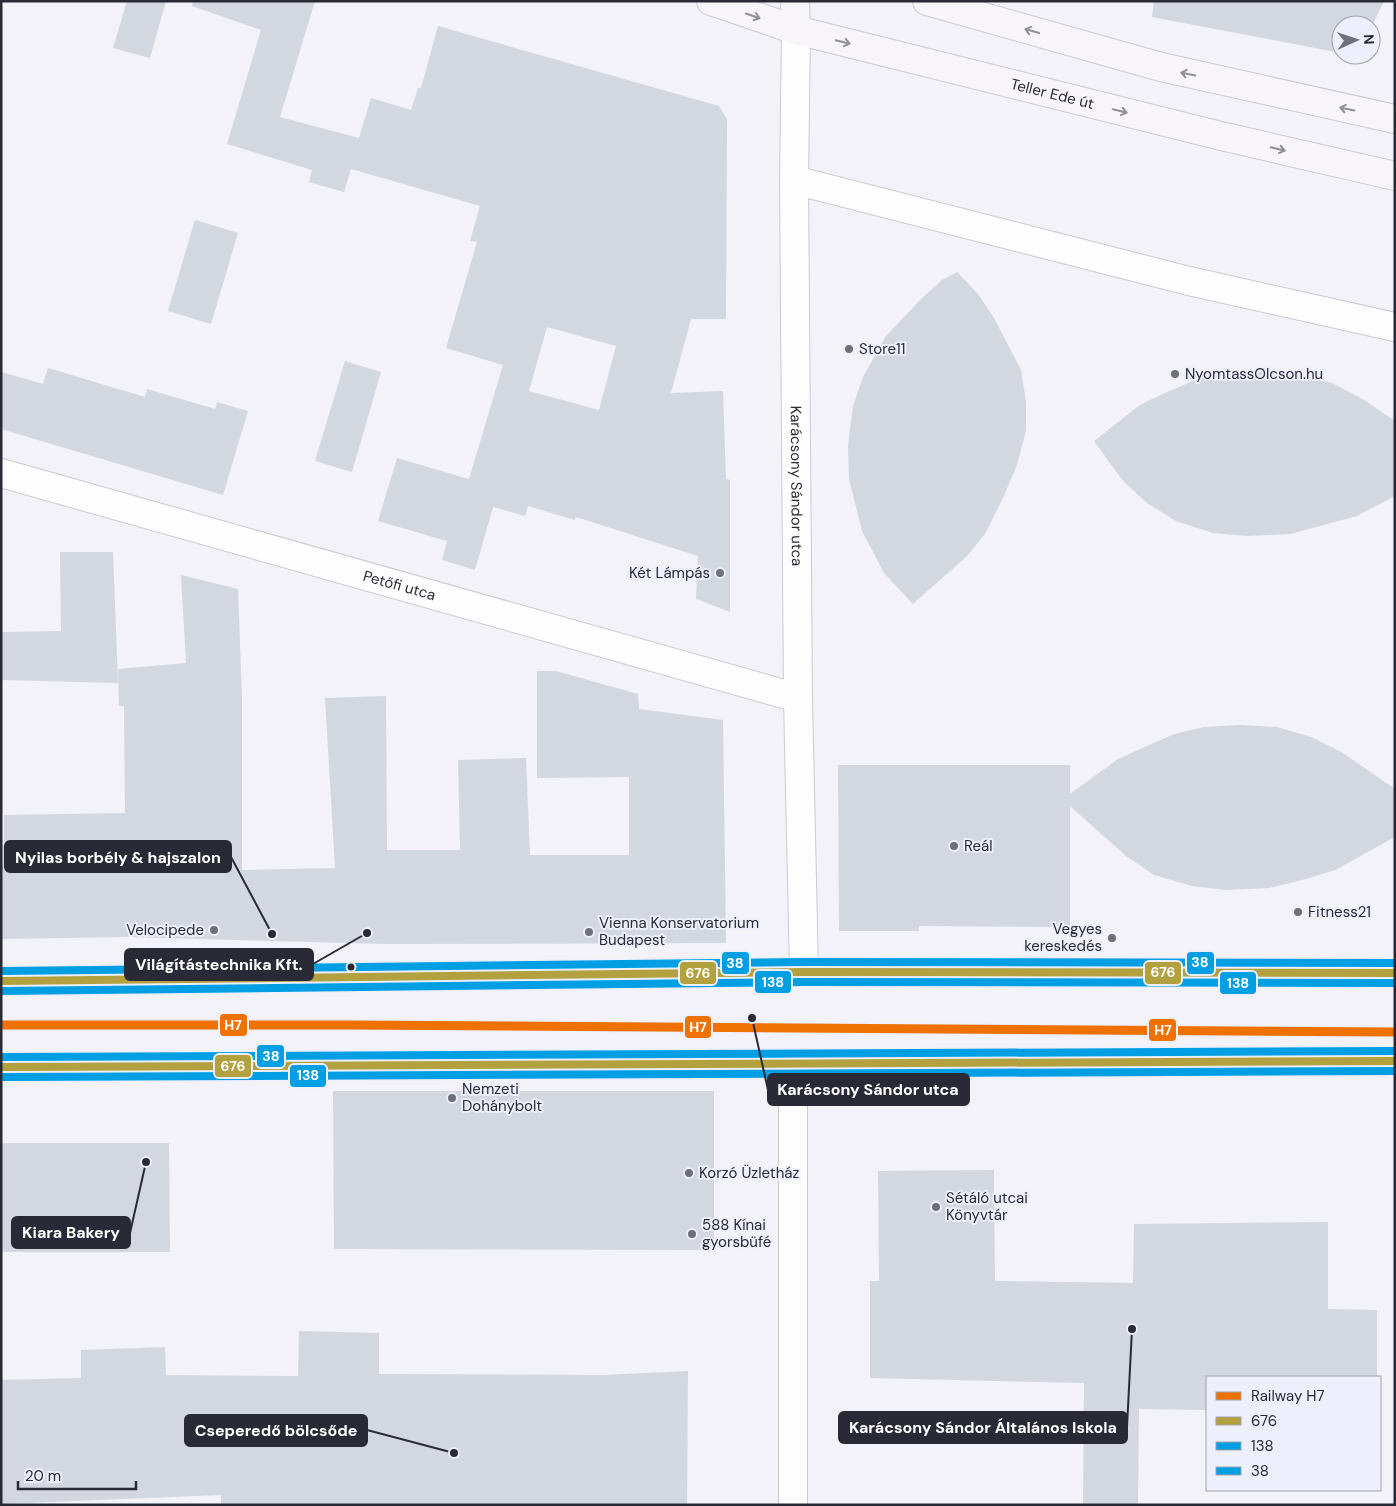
<svg xmlns="http://www.w3.org/2000/svg" width="1396" height="1506" viewBox="0 0 1396 1506" font-family="'DM Sans',sans-serif">
	<style>
		.building { fill: #d3d7df; fill-rule: evenodd }
		.lines { fill: none; stroke-linecap: round; stroke-linejoin: round }
		.street-casing { stroke: #cacad3; stroke-width: 30 }
		.secondary-casing { stroke: #cacad3; stroke-width: 30 }
		.street { stroke: #fdfdfe; stroke-width: 28 }
		.secondary { stroke: #f8f5fa; stroke-width: 28 }
		.bus-1-casing { stroke: #eeeffc; stroke-width: 11 }
		.bus-2-casing { stroke: #eeeffc; stroke-width: 11 }
		.bus-3-casing { stroke: #eeeffc; stroke-width: 11 }
		.bus-1 { stroke: #b2a13e; stroke-width: 8 }
		.bus-2 { stroke: #009ee3; stroke-width: 8 }
		.bus-3 { stroke: #009fe3; stroke-width: 8 }
		.rail-1-casing { stroke: #eeeffc; stroke-width: 12 }
		.rail-1 { stroke: #ee7101; stroke-width: 9 }
		.oneway { stroke: #909098 }
		.poi-dot { fill: #6f707a; stroke: #eeeffc; stroke-width: 2 }
		.bus-dot { fill: #292a36; stroke: #eeeffc; stroke-width: 2 }
		.labels { text-anchor: middle; dominant-baseline: central; stroke-width: 4; stroke-linejoin: round; paint-order: stroke }
		.street-label { font-size: 15px; fill: #292a36; stroke: #eeeffc }
		.poi-label { font-size: 15px; fill: #292a36; stroke: #eeeffc; text-anchor: start }
		.leader { fill: none; stroke: #292a36; stroke-width: 2 }
		.callout-dot { fill: #292a36; stroke: #eeeffc; stroke-width: 2 }
		.callout { fill: #292a36; stroke: #292a36; stroke-width: 2 }
		.callout-label { font-size: 16px; text-anchor: middle; font-weight: bold; fill: #fff }
		.line-badge { stroke: #eeeffc; stroke-width: 2 }
		.badge-label { font-size: 14px; text-anchor: middle; font-weight: bold; fill: #fff }
	</style>
	<rect width="100%" height="100%" fill="#f2f2f8"/>
	<!-- building -->
	<path class="building" d="M 127,1 L 166,1 L 150,58 L 113,48 Z
		M 193,1 L 315,1 L 280,117 L 359,138 L 371,98 L 411,110 L 418,88 L 421,88 L 438,26 L 719,106 L 727,119 L 726,319 L 691,319 L 671,393 L 723,391 L 726,479 L 730,480 L 730,612 L 696,599 L 698,556 L 576,517 L 575,520 L 528,506 L 525,516 L 493,507 L 475,570 L 442,560 L 447,541 L 378,521 L 397,458 L 469,479 L 503,365 L 446,348 L 477,242 L 470,241 L 480,206 L 351,169 L 344,192 L 309,182 L 312,170 L 227,144 L 261,30 L 192,6 ZM 547,327 L 616,346 L 599,410 L 529,391 Z
		M 1154,1 L 1384,1 L 1371,28 L 1371,25 L 1341,25 L 1341,53 L 1152,17 Z
		M 195,220 L 238,233 L 211,324 L 168,311 Z
		M 957,272 L 978,294 L 994,318 L 1021,370 L 1026,402 L 1026,431 L 1017,465 L 1003,498 L 985,534 L 967,556 L 913,604 L 884,573 L 862,531 L 849,479 L 848,445 L 853,406 L 863,377 L 886,336 L 922,298 L 942,280 Z
		M 345,361 L 381,372 L 352,472 L 315,461 Z
		M 48,368 L 145,397 L 147,389 L 215,409 L 217,402 L 248,411 L 223,495 L 1,429 L 1,372 L 43,384 Z
		M 1262,371 L 1298,374 L 1332,383 L 1364,400 L 1395,421 L 1395,496 L 1357,516 L 1290,534 L 1247,536 L 1213,533 L 1176,521 L 1147,503 L 1123,481 L 1094,441 L 1140,405 L 1165,393 L 1195,380 L 1226,373 Z
		M 60,552 L 113,552 L 118,683 L 1,680 L 1,632 L 61,631 Z
		M 181,575 L 238,589 L 242,697 L 242,870 L 335,868 L 325,698 L 386,696 L 387,850 L 460,850 L 458,760 L 526,758 L 530,855 L 629,855 L 629,777 L 537,778 L 537,671 L 556,671 L 638,694 L 639,709 L 723,720 L 726,943 L 387,944 L 127,937 L 1,939 L 1,845 L 4,845 L 4,815 L 125,813 L 124,706 L 119,706 L 118,669 L 186,663 Z
		M 1241,725 L 1277,727 L 1311,737 L 1343,753 L 1395,789 L 1395,837 L 1335,870 L 1306,879 L 1269,888 L 1226,890 L 1192,886 L 1154,875 L 1126,856 L 1070,806 L 1070,927 L 919,926 L 919,931 L 839,931 L 838,765 L 1070,765 L 1070,794 L 1118,759 L 1174,734 L 1204,727 Z
		M 333,1091 L 714,1091 L 714,1250 L 334,1249 Z
		M 1,1143 L 169,1143 L 170,1252 L 1,1252 Z
		M 994,1170 L 995,1281 L 1133,1283 L 1134,1224 L 1328,1222 L 1328,1309 L 1377,1310 L 1377,1377 L 1207,1377 L 1207,1410 L 1139,1409 L 1138,1505 L 1083,1505 L 1084,1383 L 870,1378 L 870,1281 L 879,1281 L 878,1171 Z
		M 299,1331 L 379,1333 L 379,1374 L 603,1375 L 688,1371 L 687,1505 L 221,1504 L 221,1495 L 1,1504 L 1,1380 L 81,1378 L 81,1350 L 165,1347 L 166,1375 L 298,1376 Z"/>
	<g class="lines">
		<defs>
			<g id="street">
				<path id="s1" d="M 796,30 L 794,180 L 798,698 L 804,972"/>
				<path d="M 794,180 L 1189,281 L 1395,327"/>
				<path id="s2" d="M 1,473 L 798,698"/>
				<path d="M 793,1505 L 793,1081"/>
			</g>
			<g id="secondary">
				<path id="s3" d="M 711,1 L 796,30 L 1221,136 L 1395,176"/>
				<path d="M 795,1 L 796,30"/>
				<path d="M 927,1 L 1161,67 L 1395,119"/>
				<path d="M 1,981 L 804,972 L 1395,973"/>
				<path d="M 1,1067 L 1395,1061"/>
			</g>
		</defs>
		<!-- street casing -->
		<use href="#street" class="street-casing"/>
		<!-- secondary casing -->
		<use href="#secondary" class="secondary-casing"/>
		<!-- street -->
		<use href="#street" class="street"/>
		<!-- secondary -->
		<use href="#secondary" class="secondary"/>
		<defs>
			<path id="bus-1" d="M 1,981 L 804,972 L 1395,973
				M 1,1067 L 1395,1061"/>
			<path id="bus-2" d="M 1,991 L 804,982 L 1395,983
				M 1,1077 L 1395,1071"/>
			<path id="bus-3" d="M 1,971 L 804,962 L 1395,963
				M 1,1057 L 1395,1051"/>
		</defs>
		<!-- bus-1 casing -->
		<use href="#bus-1" class="bus-1-casing"/>
		<!-- bus-2 casing -->
		<use href="#bus-2" class="bus-2-casing"/>
		<!-- bus-3 casing -->
		<use href="#bus-3" class="bus-3-casing"/>
		<!-- bus-1 -->
		<use href="#bus-1" class="bus-1"/>
		<!-- bus-2 -->
		<use href="#bus-2" class="bus-2"/>
		<!-- bus-3 -->
		<use href="#bus-3" class="bus-3"/>
		<defs>
			<path id="rail-1" d="M 1,1025 L 350,1025 L 1395,1032"/>
		</defs>
		<!-- rail-1 casing -->
		<use href="#rail-1" class="rail-1-casing"/>
		<!-- rail-1 -->
		<use href="#rail-1" class="rail-1"/>
	</g>
	<!-- one-way arrows -->
	<defs><path id="oneway-shaft" d="M-6 0H5M1.5-3L5.5 0L1.5 3" fill="none" stroke-width="1.6" stroke-linecap="round" stroke-linejoin="round" transform="scale(1.25)"/></defs>
	<g class="oneway">
		<use href="#oneway-shaft" transform="translate(753 16) rotate(19)"/>
		<use href="#oneway-shaft" transform="translate(1032 31) rotate(-164)"/>
		<use href="#oneway-shaft" transform="translate(843 42) rotate(14)"/>
		<use href="#oneway-shaft" transform="translate(1188 74) rotate(-168)"/>
		<use href="#oneway-shaft" transform="translate(1347 109) rotate(-168)"/>
		<use href="#oneway-shaft" transform="translate(1120 111) rotate(14)"/>
		<use href="#oneway-shaft" transform="translate(1278 149) rotate(13)"/>
	</g>
	<!-- markers -->
	<g class="poi-dot">
		<circle cx="849" cy="349" r="5"/>
		<circle cx="1175" cy="374" r="5"/>
		<circle cx="720" cy="573" r="5"/>
		<circle cx="954" cy="846" r="5"/>
		<circle cx="1298" cy="912" r="5"/>
		<circle cx="214" cy="930" r="5"/>
		<circle cx="589" cy="932" r="5"/>
		<circle cx="1112" cy="938" r="5"/>
		<circle cx="452" cy="1098" r="5"/>
		<circle cx="689" cy="1173" r="5"/>
		<circle cx="936" cy="1207" r="5"/>
		<circle cx="692" cy="1234" r="5"/>
	</g>
	<circle class="bus-dot" cx="351" cy="967" r="4.5"/>
	<g class="labels">
		<!-- street labels -->
		<g class="street-label">
			<text stroke="none"><textPath href="#s3" startOffset="354">Teller Ede út</textPath></text>
			<text stroke="none"><textPath href="#s1" startOffset="456">Karácsony Sándor utca</textPath></text>
			<text stroke="none"><textPath href="#s2" startOffset="414">Petőfi utca</textPath></text>
		</g>
		<!-- poi labels -->
		<g class="poi-label">
			<text x="859" y="349">Store11</text>
			<text x="1185" y="374">NyomtassOlcson.hu</text>
			<text x="710" y="573" text-anchor="end">Két Lámpás</text>
			<text x="964" y="846">Reál</text>
			<text x="1308" y="912">Fitness21</text>
			<text x="599" y="923">Vienna Konservatorium<tspan x="599" dy="17">Budapest</tspan></text>
			<text x="1102" y="929" text-anchor="end">Vegyes<tspan x="1102" dy="17">kereskedés</tspan></text>
			<text x="204" y="930" text-anchor="end">Velocipede</text>
			<text x="462" y="1089">Nemzeti<tspan x="462" dy="17">Dohánybolt</tspan></text>
			<text x="699" y="1173">Korzó Üzletház</text>
			<text x="946" y="1198">Sétáló utcai<tspan x="946" dy="17">Könyvtár</tspan></text>
			<text x="702" y="1225">588 Kínai<tspan x="702" dy="17">gyorsbüfé</tspan></text>
		</g>
	</g>
	<!-- callouts -->
	<path class="leader" d="M272 934L231 857M367 933L313 964M752 1018L768 1090M146 1162L130 1233M1132 1329L1127 1427M454 1453L367 1430"/>
	<g class="callout-dot">
		<circle cx="272" cy="934" r="5"/>
		<circle cx="367" cy="933" r="5"/>
		<circle cx="752" cy="1018" r="5"/>
		<circle cx="146" cy="1162" r="5"/>
		<circle cx="1132" cy="1329" r="5"/>
		<circle cx="454" cy="1453" r="5"/>
	</g>
	<g class="callout">
		<rect x="5" y="841" width="226" height="31" rx="5"/>
		<rect x="125" y="949" width="188" height="31" rx="5"/>
		<rect x="768" y="1074" width="201" height="31" rx="5"/>
		<rect x="12" y="1217" width="118" height="31" rx="5"/>
		<rect x="839" y="1412" width="288" height="31" rx="5"/>
		<rect x="185" y="1415" width="182" height="31" rx="5"/>
	</g>
	<g class="callout-label">
		<text x="118" y="863">Nyilas borbély &amp; hajszalon</text>
		<text x="219" y="970">Világítástechnika Kft.</text>
		<text x="868" y="1095">Karácsony Sándor utca</text>
		<text x="71" y="1238">Kiara Bakery</text>
		<text x="983" y="1433">Karácsony Sándor Általános Iskola</text>
		<text x="276" y="1436">Cseperedő bölcsőde</text>
	</g>
	<g class="line-badge">
		<rect x="1186" y="951" width="29" height="24" rx="5" fill="#009fe3"/>
		<rect x="721" y="951" width="29" height="24" rx="5" fill="#009fe3"/>
		<rect x="1144" y="961" width="38" height="24" rx="5" fill="#b2a13e"/>
		<rect x="679" y="961" width="38" height="24" rx="5" fill="#b2a13e"/>
		<rect x="754" y="970" width="38" height="24" rx="5" fill="#009ee3"/>
		<rect x="1219" y="971" width="38" height="24" rx="5" fill="#009ee3"/>
		<rect x="219" y="1013" width="29" height="24" rx="5" fill="#ee7101"/>
		<rect x="684" y="1015" width="28" height="24" rx="5" fill="#ee7101"/>
		<rect x="1148" y="1018" width="29" height="24" rx="5" fill="#ee7101"/>
		<rect x="256" y="1044" width="29" height="24" rx="5" fill="#009fe3"/>
		<rect x="214" y="1054" width="38" height="24" rx="5" fill="#b2a13e"/>
		<rect x="289" y="1064" width="38" height="24" rx="5" fill="#009ee3"/>
	</g>
	<g class="badge-label">
		<text x="1200" y="967">38</text>
		<text x="735" y="968">38</text>
		<text x="1163" y="977">676</text>
		<text x="698" y="978">676</text>
		<text x="773" y="987">138</text>
		<text x="1238" y="988">138</text>
		<text x="233" y="1030">H7</text>
		<text x="698" y="1032">H7</text>
		<text x="1163" y="1035">H7</text>
		<text x="271" y="1061">38</text>
		<text x="233" y="1071">676</text>
		<text x="308" y="1080">138</text>
	</g>
	<!-- border -->
	<rect width="1396" height="1506" fill="none" stroke="#292a36" stroke-width="5"/>
	<!-- legend -->
	<rect x="1206" y="1376" width="175" height="115" fill="#eeeffc" stroke="#9fa0ad"/>
	<rect x="1216" y="1392" width="25" height="8" fill="#ee7101" stroke="#9fa0ad"/>
	<text x="1251" y="1401" font-size="15" fill="#292a36">Railway H7</text>
	<rect x="1216" y="1417" width="25" height="8" fill="#b2a13e" stroke="#9fa0ad"/>
	<text x="1251" y="1426" font-size="15" fill="#292a36">676</text>
	<rect x="1216" y="1442" width="25" height="8" fill="#009ee3" stroke="#9fa0ad"/>
	<text x="1251" y="1451" font-size="15" fill="#292a36">138</text>
	<rect x="1216" y="1467" width="25" height="8" fill="#009fe3" stroke="#9fa0ad"/>
	<text x="1251" y="1476" font-size="15" fill="#292a36">38</text>
	<!-- north arrow -->
	<g transform="translate(1356 40) rotate(87)"><circle r="24" fill="#eeeffc" stroke="#9fa0ad"/>
	<path d="M0-4L9 19L0 12L-9 19Z" fill="#6f707a"/>
	<text y="-8" font-size="14" font-weight="bold" text-anchor="middle" fill="#292a36">N</text>
	</g>
	<!-- scale -->
	<path d="M18 1481v8h118v-8" fill="none" stroke="#292a36" stroke-width="2.5"/>
	<text x="25" y="1481" font-size="15" fill="#292a36" stroke="#eeeffc" stroke-width="4" paint-order="stroke">20 m</text>
</svg>
